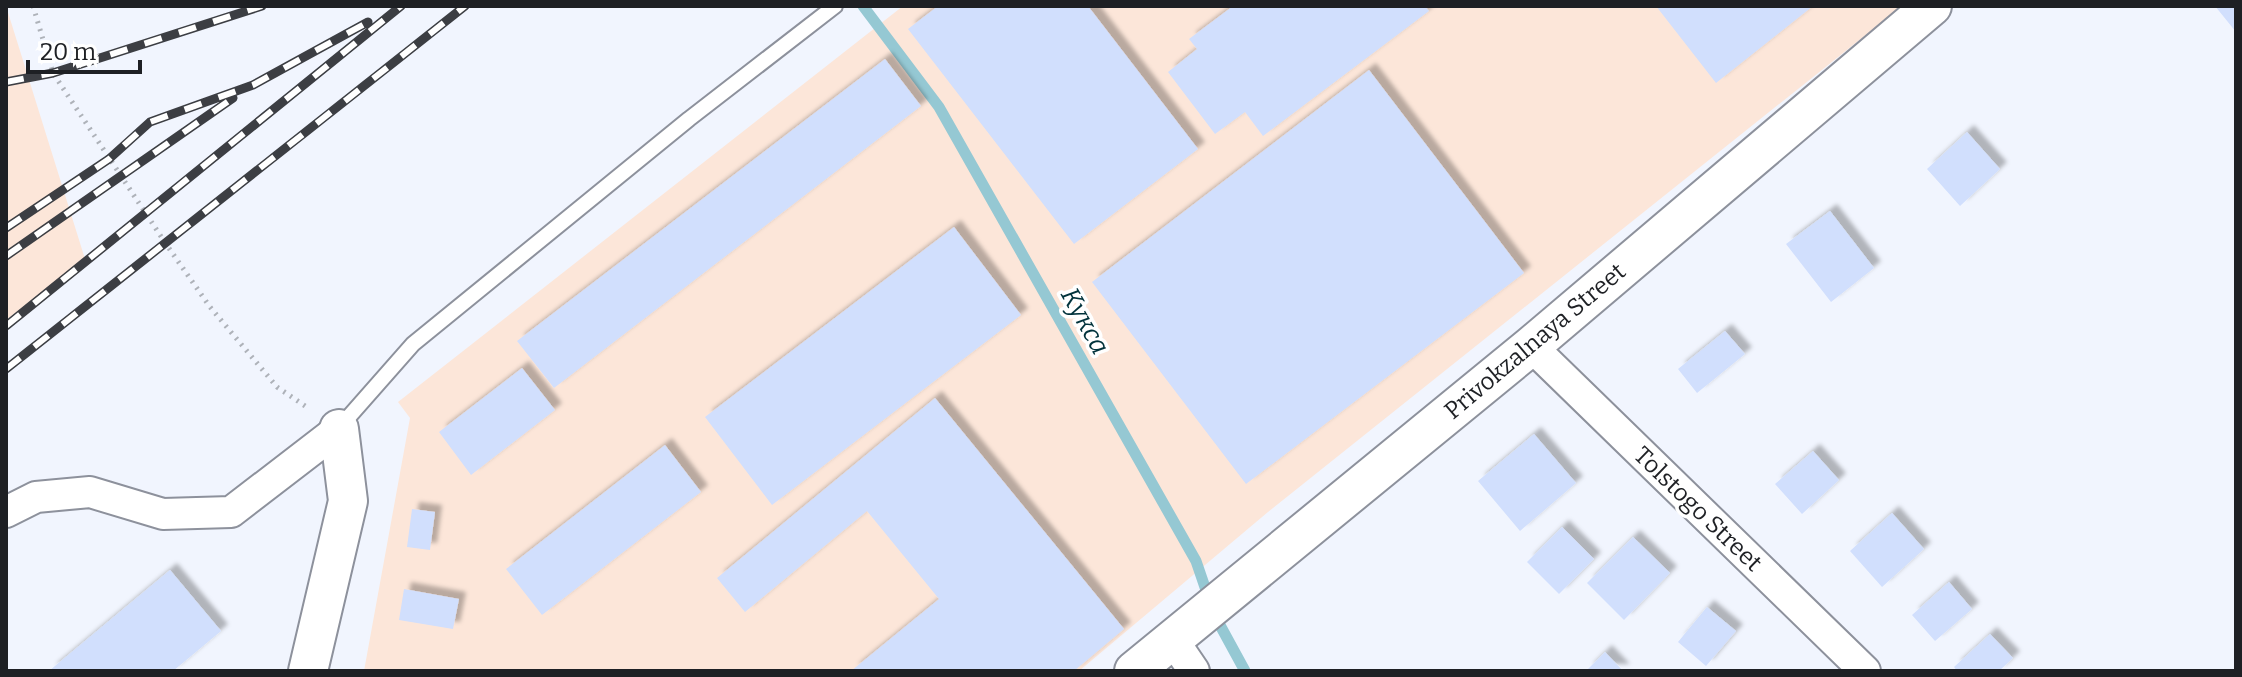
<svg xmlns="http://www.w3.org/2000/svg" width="2242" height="677" viewBox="0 0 2242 677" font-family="Bitter,serif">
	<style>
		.industrial { fill: #fce6d9 }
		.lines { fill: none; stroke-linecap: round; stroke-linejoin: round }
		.stream { stroke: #95c8d3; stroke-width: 11 }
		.building { fill: #d1dffd; filter: url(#shadow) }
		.service-casing { stroke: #8d919c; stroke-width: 18 }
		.minor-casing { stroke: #8d919c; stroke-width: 34 }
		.tertiary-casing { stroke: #8d919c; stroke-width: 42 }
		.path { stroke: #aeb2b9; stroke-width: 5; stroke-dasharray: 2 6; stroke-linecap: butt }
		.service { stroke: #fff; stroke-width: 14 }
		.minor { stroke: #fff; stroke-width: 30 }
		.tertiary { stroke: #fff; stroke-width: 38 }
		.rail-casing { stroke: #3c3e43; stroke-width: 9 }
		.rail { stroke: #fff; stroke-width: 6; stroke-dasharray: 18; stroke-linecap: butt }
		.labels { text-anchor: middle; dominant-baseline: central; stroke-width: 7; stroke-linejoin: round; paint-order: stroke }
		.street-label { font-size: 24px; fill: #1e2024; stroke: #fff }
		.water-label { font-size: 26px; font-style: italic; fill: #00323b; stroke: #fff }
	</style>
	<defs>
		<filter id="shadow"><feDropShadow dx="7" dy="-7" stdDeviation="2" flood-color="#0004"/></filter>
	</defs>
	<rect width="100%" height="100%" fill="#f1f5fe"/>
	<!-- industrial -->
	<path class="industrial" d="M 6,6 L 85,259 L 6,320 Z
		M 903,6 L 1902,6 L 1268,512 L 1079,671 L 364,671 L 410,418 L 398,402 Z"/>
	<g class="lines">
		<!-- stream -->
		<path class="stream" d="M 863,6 L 939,107 L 1196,561 L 1209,599
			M 1215,616 L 1245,671"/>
	</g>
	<!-- building -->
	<path class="building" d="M 938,6 L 1088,6 L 1198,149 L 1074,244 L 908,29 Z
		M 1233,6 L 1425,6 L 1429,11 L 1263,136 L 1245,112 L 1215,134 L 1168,72 L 1197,49 L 1189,39 Z
		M 1656,6 L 1813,6 L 1716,83 Z
		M 2215,6 L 2236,6 L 2236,32 Z
		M 885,59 L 921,106 L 554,388 L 517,341 Z
		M 1369,70 L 1524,273 L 1246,484 L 1092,282 Z
		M 1967,132 L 2000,169 L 1960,206 L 1927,169 Z
		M 1830,211 L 1874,268 L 1831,302 L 1786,244 Z
		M 954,227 L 1021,315 L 772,505 L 705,417 Z
		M 1725,331 L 1745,354 L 1697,393 L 1678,369 Z
		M 522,368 L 555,410 L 471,475 L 439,432 Z
		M 935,398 L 1124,629 L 1074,671 L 851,671 L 939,599 L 867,511 L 745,612 L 717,578 Z
		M 1534,434 L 1576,483 L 1520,531 L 1478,481 Z
		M 665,445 L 701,492 L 542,615 L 506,569 Z
		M 1813,451 L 1839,480 L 1802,514 L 1775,484 Z
		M 412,509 L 435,512 L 430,550 L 407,547 Z
		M 1892,513 L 1924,549 L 1882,587 L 1850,551 Z
		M 1562,527 L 1594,559 L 1559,594 L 1527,562 Z
		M 1633,537 L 1670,573 L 1624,620 L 1587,583 Z
		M 170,570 L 221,631 L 173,671 L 49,671 Z
		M 1949,582 L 1972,609 L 1935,641 L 1912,615 Z
		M 404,589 L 459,599 L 453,629 L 399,620 Z
		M 1707,607 L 1736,631 L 1706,666 L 1678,642 Z
		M 1990,634 L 2013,658 L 1999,671 L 1957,671 L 1954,667 Z
		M 1605,652 L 1623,671 L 1586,671 Z"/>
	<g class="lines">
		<defs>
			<path id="service" d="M 339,428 L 413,344 L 689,119 L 835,6"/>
			<path id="minor" d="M 1531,346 L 1865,671
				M 6,512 L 36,497 L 90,492 L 163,514 L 231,512 L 339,429
				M 1171,637 L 1194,671"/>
			<path id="tertiary" d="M 308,671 L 348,501 L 339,429
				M 1134,671 L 1531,346 L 1932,6"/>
		</defs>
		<!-- service casing -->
		<use href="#service" class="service-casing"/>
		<!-- minor casing -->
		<use href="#minor" class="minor-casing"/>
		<!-- tertiary casing -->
		<use href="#tertiary" class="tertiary-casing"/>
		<!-- path -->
		<path class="path" d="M 33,6 L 53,73 L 166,244 L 210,307 L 277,387 L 308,408"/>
		<!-- service -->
		<use href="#service" class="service"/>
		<!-- minor -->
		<use href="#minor" class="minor"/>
		<!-- tertiary -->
		<use href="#tertiary" class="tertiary"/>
		<defs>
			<path id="rail" d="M 6,82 L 53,73 L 262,6
				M 6,228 L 109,159 L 150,122 L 253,85 L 368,22
				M 6,256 L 233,98
				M 6,326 L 401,6
				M 6,369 L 465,6"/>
		</defs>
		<!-- rail casing -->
		<use href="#rail" class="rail-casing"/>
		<!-- rail -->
		<use href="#rail" class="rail"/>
	</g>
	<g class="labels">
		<!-- street labels -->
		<g class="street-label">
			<text transform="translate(1535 341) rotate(-40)">Privokzalnaya Street</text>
			<text transform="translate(1698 509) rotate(44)">Tolstogo Street</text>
		</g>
		<!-- water labels -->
		<g class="water-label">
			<text transform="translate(1085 321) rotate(61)">Кукса</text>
		</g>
	</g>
	<!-- border -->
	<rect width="2242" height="677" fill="none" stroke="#1e2024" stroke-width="16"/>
	<!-- scale -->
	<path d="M28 60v12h112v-12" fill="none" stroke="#1e2024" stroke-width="4"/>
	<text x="40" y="60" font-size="24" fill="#1e2024" stroke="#ffffff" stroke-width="6" paint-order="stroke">20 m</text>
</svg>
